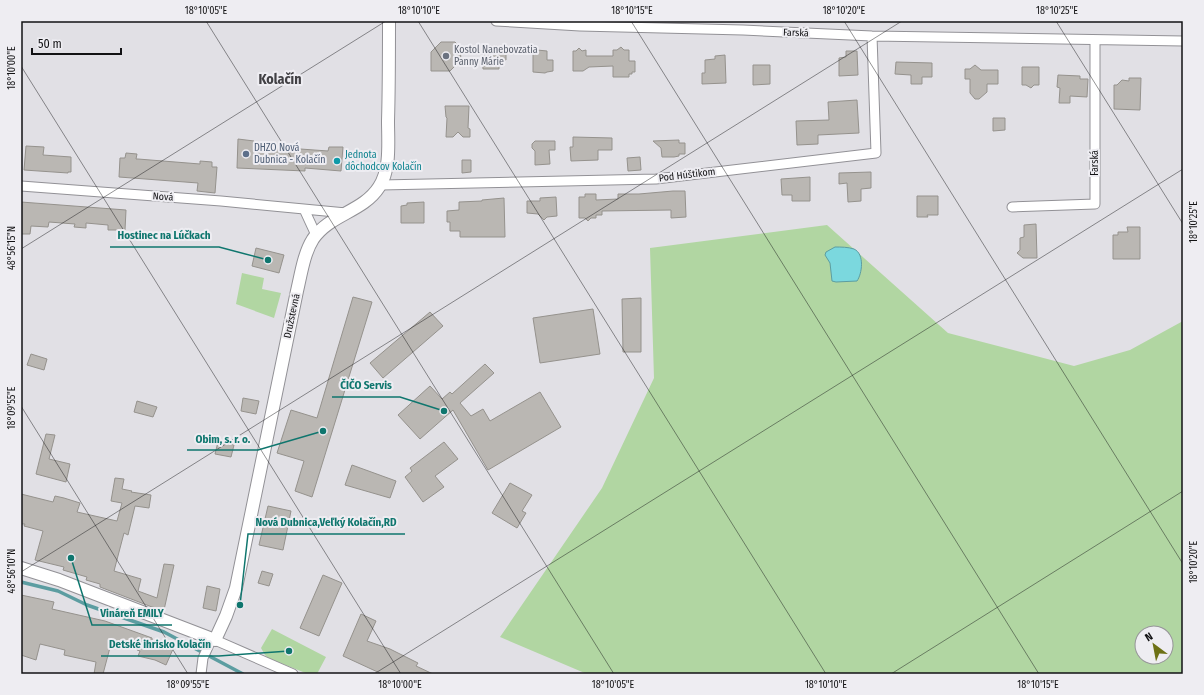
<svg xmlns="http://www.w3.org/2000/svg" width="1204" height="695" viewBox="0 0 1204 695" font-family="'Fira Sans Condensed',sans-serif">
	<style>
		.green { fill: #b1d6a2; fill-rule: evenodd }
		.water { fill: #7bd8de; stroke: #5c9da1 }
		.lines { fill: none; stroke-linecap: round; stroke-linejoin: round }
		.stream { stroke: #5c9da1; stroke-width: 3.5 }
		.building { fill: #bab7b3; stroke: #95928d }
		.minor-casing { stroke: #929196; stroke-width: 11 }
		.tertiary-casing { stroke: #929196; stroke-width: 14 }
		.minor { stroke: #fff; stroke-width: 9 }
		.tertiary { stroke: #fff; stroke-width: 12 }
		.ticks { fill: none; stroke: #121214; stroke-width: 1; stroke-opacity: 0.45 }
		.worship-dot { fill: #6b7280; stroke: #eeedf2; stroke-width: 1.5 }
		.service-dot { fill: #5c6f8a; stroke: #eeedf2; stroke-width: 1.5 }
		.culture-dot { fill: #0f9aa8; stroke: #eeedf2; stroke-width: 1.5 }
		.labels { text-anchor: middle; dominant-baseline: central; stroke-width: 4; stroke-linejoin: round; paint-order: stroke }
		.street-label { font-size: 10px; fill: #121214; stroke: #eeedf2 }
		.worship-label { font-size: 10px; fill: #5b616d; stroke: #eeedf2; text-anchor: start }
		.service-label { font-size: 10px; fill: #4e5e75; stroke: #eeedf2; text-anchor: start }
		.culture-label { font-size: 10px; fill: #0d838f; stroke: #eeedf2; text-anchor: start }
		.district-label { font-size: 14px; font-weight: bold; fill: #414044; stroke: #eeedf2 }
		.leader { fill: none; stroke: #0f766e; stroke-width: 1.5 }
		.callout-dot { fill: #0f766e; stroke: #eeedf2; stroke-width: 1.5 }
		.callout-label { font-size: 11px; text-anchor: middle; font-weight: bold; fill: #0f766e; stroke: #eeedf2; stroke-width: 4; stroke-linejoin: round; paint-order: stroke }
		.neatline { fill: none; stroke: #121214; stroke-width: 1.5 }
		.ticks-label { font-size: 10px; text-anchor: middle; fill: #121214 }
	</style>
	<rect width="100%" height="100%" fill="#e1e0e5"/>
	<!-- green -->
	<path class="green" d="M 827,225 L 948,333 L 1074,366 L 1130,350 L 1183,321 L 1183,674 L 587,674 L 500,637 L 602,488 L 654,378 L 650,248 ZM 1142,633 L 1166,633 L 1166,657 L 1142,657 Z
		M 242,273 L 264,278 L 262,289 L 281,293 L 274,318 L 236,304 Z
		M 272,629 L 326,657 L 317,674 L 308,674 L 268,658 L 265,655 L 261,648 Z"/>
	<!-- water -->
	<path class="water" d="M 835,247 C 841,247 848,247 854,249 C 865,254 862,274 857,281 L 836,282 L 832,281 L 830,263 L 825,255 L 826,252 Z"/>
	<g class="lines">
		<!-- stream -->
		<path class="stream" d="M 21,582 L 58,591 L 87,605 L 164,632 L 243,674"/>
	</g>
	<!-- building -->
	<path class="building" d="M 441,42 L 455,42 L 460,47 L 461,60 L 450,71 L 431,71 L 431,52 Z
		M 482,46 L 498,46 L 498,48 L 506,48 L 506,60 L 499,60 L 499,69 L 483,69 Z
		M 621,47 L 624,50 L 629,50 L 629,61 L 635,61 L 635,72 L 632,72 L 632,74 L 629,74 L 629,77 L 613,77 L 613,66 L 589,67 L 583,71 L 573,71 L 573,51 L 576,51 L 579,48 L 582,51 L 586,50 L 586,56 L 613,56 L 613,50 L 617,50 Z
		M 537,50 L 547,51 L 547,60 L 553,60 L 553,71 L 547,72 L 545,73 L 533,72 L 533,52 Z
		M 846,51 L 857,51 L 858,75 L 839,76 L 839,58 L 846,57 Z
		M 725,55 L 726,83 L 702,84 L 702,73 L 705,73 L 705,60 L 715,59 L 715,56 Z
		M 896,62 L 932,63 L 932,77 L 922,77 L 922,84 L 911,84 L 911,75 L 895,74 Z
		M 753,65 L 770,65 L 770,84 L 753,85 Z
		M 975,65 L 981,70 L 998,70 L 998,84 L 987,84 L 987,92 L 979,99 L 975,99 L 970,93 L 970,79 L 965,79 L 965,69 L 970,69 Z
		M 1022,67 L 1039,67 L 1039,85 L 1034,85 L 1031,88 L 1026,85 L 1022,85 Z
		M 1058,75 L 1080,76 L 1080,79 L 1088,79 L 1087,97 L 1070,96 L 1070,103 L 1059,103 L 1060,88 L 1057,87 Z
		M 1129,78 L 1141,78 L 1140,110 L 1114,109 L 1114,85 L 1117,85 L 1122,80 L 1129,81 Z
		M 857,100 L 859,133 L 818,135 L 818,144 L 797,145 L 796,121 L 829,120 L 828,102 Z
		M 445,106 L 469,106 L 468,128 L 470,129 L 470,137 L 463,137 L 458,132 L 453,137 L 446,137 L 447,118 L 446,117 Z
		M 993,118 L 1005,118 L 1005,130 L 993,131 Z
		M 573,137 L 612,138 L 612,150 L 598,150 L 598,160 L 571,161 L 570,147 L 573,147 Z
		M 238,139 L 254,141 L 254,145 L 259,145 L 259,146 L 328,151 L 329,147 L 343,147 L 341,171 L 305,168 L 305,171 L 237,168 Z
		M 679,140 L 679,143 L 685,143 L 685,154 L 679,154 L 679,156 L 674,157 L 662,157 L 661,148 L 653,141 Z
		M 535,141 L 555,141 L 555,150 L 549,150 L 550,164 L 535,165 L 535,151 L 532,148 L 532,144 Z
		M 26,146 L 44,147 L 43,155 L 71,157 L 71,172 L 68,172 L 68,173 L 24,170 Z
		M 126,153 L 137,154 L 136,159 L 138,159 L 200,164 L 200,161 L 212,162 L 212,167 L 217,167 L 215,193 L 197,191 L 198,183 L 119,177 L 120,158 L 125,158 Z
		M 640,157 L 641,170 L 628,171 L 627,158 Z
		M 462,160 L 471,160 L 471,172 L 462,173 Z
		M 871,172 L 871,188 L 861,189 L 861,201 L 848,202 L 847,183 L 839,184 L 839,173 Z
		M 810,177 L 810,201 L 792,201 L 792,195 L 782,195 L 781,179 Z
		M 673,191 L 685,191 L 686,217 L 671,218 L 671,210 L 602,211 L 602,215 L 596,215 L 596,218 L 591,218 L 588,221 L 585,218 L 579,218 L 579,197 L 585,197 L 585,194 L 596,194 L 596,200 L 618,199 L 618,194 L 639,194 Z
		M 917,196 L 938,196 L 938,215 L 927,215 L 928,217 L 917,217 Z
		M 556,197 L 557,216 L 547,217 L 544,220 L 538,214 L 527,213 L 527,201 L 540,201 L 540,198 Z
		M 504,198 L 505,237 L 460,237 L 460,231 L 450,231 L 450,222 L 447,222 L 447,211 L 459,210 L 459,202 L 482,201 L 482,200 Z
		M 21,202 L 126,210 L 125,230 L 108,230 L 108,225 L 86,223 L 86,228 L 74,227 L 75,224 L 49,222 L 48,227 L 31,226 L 30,234 L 21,234 Z
		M 424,202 L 424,223 L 401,223 L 401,206 L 407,205 L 407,203 Z
		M 1036,224 L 1037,258 L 1023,258 L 1017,253 L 1020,250 L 1020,238 L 1024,237 L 1024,225 Z
		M 1127,227 L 1140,227 L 1140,259 L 1113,259 L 1113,235 L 1118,235 L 1118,232 L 1128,232 Z
		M 256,248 L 284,255 L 279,273 L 252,266 Z
		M 353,297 L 372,302 L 312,497 L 295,491 L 304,461 L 277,453 L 291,410 L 317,418 Z
		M 641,298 L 641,352 L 623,352 L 622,299 Z
		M 593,309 L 600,354 L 540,363 L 533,318 Z
		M 430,312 L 443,326 L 383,378 L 370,363 Z
		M 31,354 L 47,359 L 44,370 L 27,365 Z
		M 485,364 L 494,373 L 460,403 L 471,416 L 483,409 L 490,421 L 540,392 L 561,427 L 488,470 L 453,410 L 420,439 L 398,415 L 430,386 L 442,399 L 450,392 L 452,394 Z
		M 243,398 L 259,401 L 256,414 L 241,411 Z
		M 137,401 L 157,407 L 153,417 L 134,412 Z
		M 46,434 L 55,435 L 49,459 L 70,464 L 66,482 L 36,474 Z
		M 218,442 L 234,445 L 231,457 L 215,454 Z
		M 444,442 L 458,459 L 435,476 L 444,487 L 423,502 L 405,477 L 412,471 L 410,468 Z
		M 352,465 L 396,481 L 390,498 L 345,485 Z
		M 115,478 L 124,479 L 122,489 L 132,491 L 131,492 L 151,495 L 149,508 L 135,506 L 128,535 L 124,533 L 114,571 L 141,579 L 138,591 L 157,598 L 164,564 L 174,565 L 164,610 L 152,607 L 100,587 L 100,584 L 86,580 L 87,577 L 63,570 L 64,567 L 35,560 L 43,531 L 24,526 L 25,524 L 21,524 L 21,494 L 53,502 L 55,496 L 64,498 L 80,503 L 77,512 L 117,521 L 122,503 L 111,501 Z
		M 510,483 L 532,495 L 522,511 L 526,513 L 517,528 L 492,513 Z
		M 268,506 L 291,511 L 283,550 L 259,545 Z
		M 262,571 L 273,574 L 269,586 L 258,583 Z
		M 323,575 L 342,583 L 319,636 L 300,628 Z
		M 207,586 L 220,589 L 216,611 L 203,608 Z
		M 21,595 L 54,602 L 52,609 L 105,621 L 152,638 L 152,640 L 173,649 L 166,665 L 155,660 L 138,656 L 140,651 L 137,650 L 138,647 L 122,641 L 120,643 L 112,640 L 103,674 L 94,674 L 96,662 L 64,655 L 65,650 L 40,644 L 36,660 L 21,655 Z
		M 361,614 L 376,621 L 367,641 L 390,649 L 418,663 L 416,666 L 433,674 L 382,674 L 343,656 Z"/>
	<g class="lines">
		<defs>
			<path id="minor" d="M 496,21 L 580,26 L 743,30 L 872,36 L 1183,41
				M 381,185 L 656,179 L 876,153 L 872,36
				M 21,186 L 221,201 L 346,213
				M 1012,207 L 1095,204 L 1095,40
				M 304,209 L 316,235
				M 215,640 L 293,674
				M 201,674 L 203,658 L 212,638"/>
			<path id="tertiary" d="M 21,568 L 59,580 L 215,640 L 226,616 L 236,588 L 297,291 C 301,274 304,253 313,239 C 330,214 363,212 379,187 C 391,169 388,142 388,121 C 389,88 389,55 389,21"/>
		</defs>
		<!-- minor casing -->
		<use href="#minor" class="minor-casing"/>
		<!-- tertiary casing -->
		<use href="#tertiary" class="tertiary-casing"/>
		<!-- minor -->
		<use href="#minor" class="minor"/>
		<!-- tertiary -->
		<use href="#tertiary" class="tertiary"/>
	</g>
	<!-- ticks -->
	<path class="ticks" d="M 206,21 L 614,674M 418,21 L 826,674M 631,21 L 1039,674M 844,21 L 1183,564M 1056,21 L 1183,224M 21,66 L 401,674M 21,249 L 386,21M 21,406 L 188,674M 21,572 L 902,21M 374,674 L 1183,169M 891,674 L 1183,491"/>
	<!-- markers -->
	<circle class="worship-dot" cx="446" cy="56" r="4"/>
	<circle class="service-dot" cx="246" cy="154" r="4"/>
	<circle class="culture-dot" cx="337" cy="161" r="4"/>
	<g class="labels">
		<!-- street labels -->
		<g class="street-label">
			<text transform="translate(796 33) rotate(2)">Farská</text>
			<text transform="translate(1095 163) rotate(-90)">Farská</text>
			<text transform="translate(687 175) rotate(-7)">Pod Húštikom</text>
			<text transform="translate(163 197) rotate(4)">Nová</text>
			<text transform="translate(292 316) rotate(-78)">Družstevná</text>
		</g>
		<!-- worship labels -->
		<g class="worship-label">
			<text x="454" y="50">Kostol Nanebovzatia<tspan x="454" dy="12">Panny Márie</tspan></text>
		</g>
		<!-- service labels -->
		<g class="service-label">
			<text x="254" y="148">DHZO Nová<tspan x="254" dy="12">Dubnica - Kolačín</tspan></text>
		</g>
		<!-- culture labels -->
		<g class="culture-label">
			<text x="345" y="155">Jednota<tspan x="345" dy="12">dôchodcov Kolačín</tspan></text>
		</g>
		<!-- district labels -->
		<g class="district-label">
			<text x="280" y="79">Kolačín</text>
		</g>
	</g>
	<!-- callouts -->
	<path class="leader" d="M268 260L219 247H110M444 411L400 397H332M323 431L258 450H187M240 605L248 534H405M71 558L92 625H172M289 651L219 656H101"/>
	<g class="callout-dot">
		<circle cx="268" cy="260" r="4"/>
		<circle cx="444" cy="411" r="4"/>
		<circle cx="323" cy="431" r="4"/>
		<circle cx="240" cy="605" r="4"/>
		<circle cx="71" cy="558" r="4"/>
		<circle cx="289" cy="651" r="4"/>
	</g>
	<g class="callout-label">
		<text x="164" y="239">Hostinec na Lúčkach</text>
		<text x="366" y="389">ČIČO Servis</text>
		<text x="223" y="443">Obim, s. r. o.</text>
		<text x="326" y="526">Nová Dubnica,Veľký Kolačín,RD</text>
		<text x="132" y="617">Vináreň EMILY</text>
		<text x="160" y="648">Detské ihrisko Kolačín</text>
	</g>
	<!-- border -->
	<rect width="1204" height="695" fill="none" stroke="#eeedf2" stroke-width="44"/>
	<!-- north arrow -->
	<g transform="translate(1154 645) rotate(328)"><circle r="19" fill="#eeedf2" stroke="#969599"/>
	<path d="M0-3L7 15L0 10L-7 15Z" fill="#6d7116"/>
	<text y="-6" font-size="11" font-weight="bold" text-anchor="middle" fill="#121214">N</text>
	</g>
	<!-- scale -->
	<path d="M32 48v6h89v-6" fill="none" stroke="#121214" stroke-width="2"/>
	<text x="38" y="48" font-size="12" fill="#121214" stroke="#eeedf2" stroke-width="3" paint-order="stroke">50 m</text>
	<rect x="22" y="22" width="1160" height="651" class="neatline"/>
	<g class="ticks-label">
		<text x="206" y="14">18°10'05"E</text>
		<text x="419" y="14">18°10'10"E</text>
		<text x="632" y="14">18°10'15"E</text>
		<text x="844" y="14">18°10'20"E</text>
		<text x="1057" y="14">18°10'25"E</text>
		<text transform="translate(11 68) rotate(-90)" y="4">18°10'00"E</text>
		<text transform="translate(1193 222) rotate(-90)" y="4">18°10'25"E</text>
		<text transform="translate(11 248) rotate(-90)" y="4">48°56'15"N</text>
		<text transform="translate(11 408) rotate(-90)" y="4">18°09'55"E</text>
		<text transform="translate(1193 562) rotate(-90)" y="4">18°10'20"E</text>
		<text transform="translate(11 571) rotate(-90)" y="4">48°56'10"N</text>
		<text x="188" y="688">18°09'55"E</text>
		<text x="400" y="688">18°10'00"E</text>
		<text x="613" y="688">18°10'05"E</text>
		<text x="826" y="688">18°10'10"E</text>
		<text x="1038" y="688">18°10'15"E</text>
	</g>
</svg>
